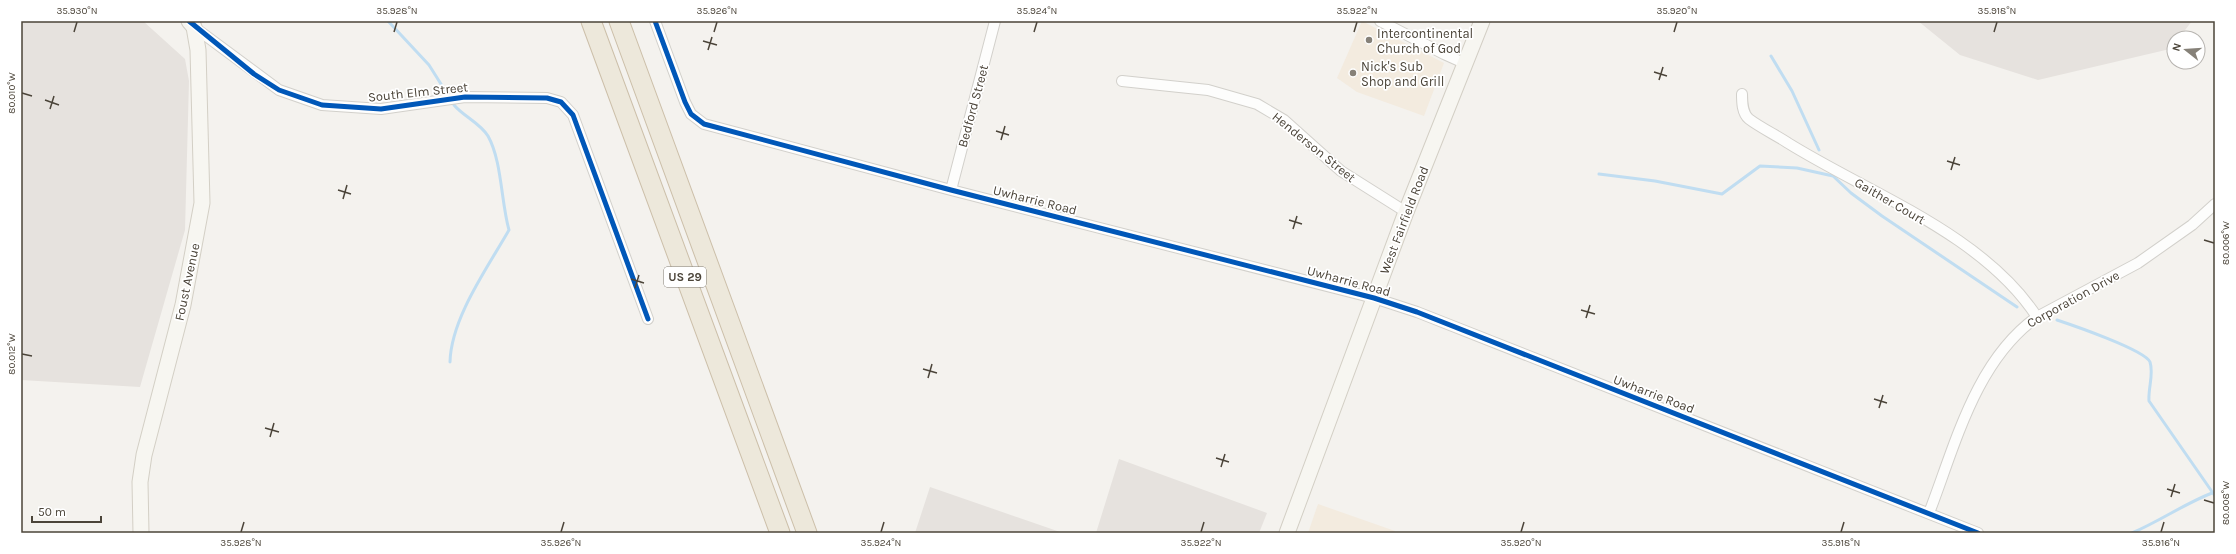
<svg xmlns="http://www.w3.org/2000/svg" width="2236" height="554" viewBox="0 0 2236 554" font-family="Karla,sans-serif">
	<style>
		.commercial { fill: #f3ebdf }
		.industrial { fill: #e6e2de }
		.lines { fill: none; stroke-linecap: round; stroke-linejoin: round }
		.stream { stroke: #c0ddf1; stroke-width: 3 }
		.street-casing { stroke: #d2d0cb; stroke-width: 12 }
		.secondary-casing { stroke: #d3cfc5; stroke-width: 17 }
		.highway-casing { stroke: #ccbfa9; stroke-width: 21 }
		.street { stroke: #fdfdfc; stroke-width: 10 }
		.secondary { stroke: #f7f6f1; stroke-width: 15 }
		.highway { stroke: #ede8db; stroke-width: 19 }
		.cycleway-casing { stroke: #fff; stroke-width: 8 }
		.cycleway { stroke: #0057b8; stroke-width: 5 }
		.ticks { fill: none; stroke: #4b4439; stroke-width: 1.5 }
		.poi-dot { fill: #868178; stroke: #fff; stroke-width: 1.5 }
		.labels { text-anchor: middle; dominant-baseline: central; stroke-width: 3.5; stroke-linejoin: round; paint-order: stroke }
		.shield { fill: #fff; stroke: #817c74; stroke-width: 1 }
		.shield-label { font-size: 12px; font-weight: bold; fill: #4b4439 }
		.poi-label { font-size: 13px; fill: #4b4439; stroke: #fff; text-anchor: start }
		.street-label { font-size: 13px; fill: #4b4439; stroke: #fff }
		.neatline { fill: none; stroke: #4b4439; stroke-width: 1.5 }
		.ticks-label { font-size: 10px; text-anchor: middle; fill: #4b4439 }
	</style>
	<rect width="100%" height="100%" fill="#f4f2ee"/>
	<!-- commercial -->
	<path class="commercial" d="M 1362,21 L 1444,63 L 1424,116 L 1357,92 L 1337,78 Z
		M 1318,504 L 1395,531 L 1394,533 L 1308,533 Z"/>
	<!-- industrial -->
	<path class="industrial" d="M 21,21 L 143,21 L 185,59 L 189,81 L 185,230 L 140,387 L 21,380 Z
		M 1918,21 L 2192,21 L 2179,38 L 2174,38 L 2174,44 L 2170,49 L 2038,80 L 1960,55 Z
		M 1119,459 L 1267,513 L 1259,533 L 1096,533 Z
		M 930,487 L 1063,533 L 915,533 Z"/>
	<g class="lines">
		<!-- stream -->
		<path class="stream" d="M 388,21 L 429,65 L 446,92
			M 1771,56 L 1792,91 L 1819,150
			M 1599,174 L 1655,181 L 1722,194 L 1760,166 L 1797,168 L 1833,176
			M 1832,175 L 1851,193 L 1882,216 L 2017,307
			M 2057,320 C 2072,325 2145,350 2150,362 C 2154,374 2148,388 2149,401 L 2215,496
			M 450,362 C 451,318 488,267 509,230 C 501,202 502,161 488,136 C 480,123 463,116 454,105
			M 2132,533 C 2160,521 2184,504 2212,493"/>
		<defs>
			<path id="street" d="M 655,21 L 685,102 L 691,114 L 704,124 L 951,190 L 1374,298 L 1417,312 L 1978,533
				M 1380,21 L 1444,54 L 1464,63
				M 194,27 L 279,90 L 322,105 L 381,109 L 465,97 L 547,98 L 561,102 L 573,115 L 648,319
				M 1122,81 L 1208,90 L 1257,104 L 1284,120 L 1341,171 L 1406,212
				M 1742,94 C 1742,102 1742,113 1749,119 C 1761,128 1776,135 1788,143 C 1870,194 1983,234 2037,317
				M 951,190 L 995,21
				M 1929,513 C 1955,446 1975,361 2037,317 L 2138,263 L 2192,225 L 2215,204"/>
			<path id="secondary" d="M 141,533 L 140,482 L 144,455 L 183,305 L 202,203 L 198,50 L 194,27 L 189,21
				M 1287,533 L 1406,212 L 1482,21"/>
			<path id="highway" d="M 591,21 L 780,533
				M 619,21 L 807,533"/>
		</defs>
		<!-- street casing -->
		<use href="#street" class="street-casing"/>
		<!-- secondary casing -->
		<use href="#secondary" class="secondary-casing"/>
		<!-- highway casing -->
		<use href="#highway" class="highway-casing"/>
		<!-- street -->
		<use href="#street" class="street"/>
		<!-- secondary -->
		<use href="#secondary" class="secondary"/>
		<!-- highway -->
		<use href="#highway" class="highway"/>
		<defs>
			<path id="cycleway" d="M 189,21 L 254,74 L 279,90 L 322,105 L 381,109 L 465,97 L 547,98 L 561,102 L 573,115 L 648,319
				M 655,21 L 685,102 L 691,114 L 704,124 L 951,190 L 1374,298 L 1417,312 L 1978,533"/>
		</defs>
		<!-- cycleway casing -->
		<use href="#cycleway" class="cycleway-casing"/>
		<!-- cycleway -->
		<use href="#cycleway" class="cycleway"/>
	</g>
	<!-- ticks -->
	<path class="ticks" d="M 74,32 L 77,22M 394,32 L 397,22M 714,32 L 717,22M 1034,32 L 1037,22M 1354,32 L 1357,22M 1674,32 L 1677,22M 1994,32 L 1997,22M 703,41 L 717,45M 708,50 L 712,37M 1654,72 L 1667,76M 1659,80 L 1663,67M 22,93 L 32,96M 45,100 L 59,105M 50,109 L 54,96M 996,131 L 1009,135M 1001,140 L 1005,126M 1947,161 L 1960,165M 1951,170 L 1955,157M 338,190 L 351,194M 343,199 L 347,185M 1289,220 L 1302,224M 1293,229 L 1297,216M 2204,240 L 2214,243M 631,279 L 644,283M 635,288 L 639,275M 1581,310 L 1595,314M 1586,318 L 1590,305M 22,354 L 32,356M 923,369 L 937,373M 928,378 L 932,364M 1874,399 L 1887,403M 1879,408 L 1883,395M 265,428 L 279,432M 270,437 L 274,423M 1216,458 L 1229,462M 1221,467 L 1225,454M 2167,489 L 2180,493M 2171,497 L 2175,484M 2204,500 L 2214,503M 241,532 L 244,522M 561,532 L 564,522M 881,532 L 884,522M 1201,532 L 1204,522M 1521,532 L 1524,522M 1841,532 L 1844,522M 2161,532 L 2164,522"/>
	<!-- markers -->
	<g class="poi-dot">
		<circle cx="1369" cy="40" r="4"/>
		<circle cx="1353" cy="73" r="4"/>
	</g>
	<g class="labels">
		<!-- shield labels -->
		<rect class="shield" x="664" y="267" width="42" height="20" rx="3"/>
		<g class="shield-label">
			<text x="685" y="277">US 29</text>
		</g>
		<!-- poi labels -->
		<g class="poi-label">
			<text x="1377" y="33">Intercontinental<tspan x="1377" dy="15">Church of God</tspan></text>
			<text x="1361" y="66">Nick's Sub<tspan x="1361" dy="15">Shop and Grill</tspan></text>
		</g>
		<!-- street labels -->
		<g class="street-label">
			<text transform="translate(418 92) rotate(-6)">South Elm Street</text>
			<text transform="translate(973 106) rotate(-75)">Bedford Street</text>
			<text transform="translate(1314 147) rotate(39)">Henderson Street</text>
			<text transform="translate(1035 200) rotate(14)">Uwharrie Road</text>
			<text transform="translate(1890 201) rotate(30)">Gaither Court</text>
			<text transform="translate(1404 220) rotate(-69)">West Fairfield Road</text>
			<text transform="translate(1349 281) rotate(15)">Uwharrie Road</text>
			<text transform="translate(187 282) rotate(-78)">Foust Avenue</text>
			<text transform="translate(2073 299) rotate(-29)">Corporation Drive</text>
			<text transform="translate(1654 394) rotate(21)">Uwharrie Road</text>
		</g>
	</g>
	<!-- border -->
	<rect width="2236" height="554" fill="none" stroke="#ffffff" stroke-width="44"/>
	<!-- north arrow -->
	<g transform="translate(2186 50) rotate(287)"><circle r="19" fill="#ffffff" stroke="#b7b4b0"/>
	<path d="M0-3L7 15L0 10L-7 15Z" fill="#868178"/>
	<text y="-6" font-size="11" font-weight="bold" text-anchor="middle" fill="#4b4439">N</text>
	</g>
	<!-- scale -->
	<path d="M32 516v6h69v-6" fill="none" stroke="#4b4439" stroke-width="2"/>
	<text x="38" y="516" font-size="12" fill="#4b4439" stroke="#ffffff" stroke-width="3" paint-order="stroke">50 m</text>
	<rect x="22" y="22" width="2192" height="510" class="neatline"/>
	<g class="ticks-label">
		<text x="77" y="14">35.930°N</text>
		<text x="397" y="14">35.928°N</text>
		<text x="717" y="14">35.926°N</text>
		<text x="1037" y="14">35.924°N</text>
		<text x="1357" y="14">35.922°N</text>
		<text x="1677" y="14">35.920°N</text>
		<text x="1997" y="14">35.918°N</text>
		<text transform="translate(11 93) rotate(-90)" y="4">80.010°W</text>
		<text transform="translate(2225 243) rotate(-90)" y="4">80.006°W</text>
		<text transform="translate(11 354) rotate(-90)" y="4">80.012°W</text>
		<text transform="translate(2225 503) rotate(-90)" y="4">80.008°W</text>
		<text x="241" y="546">35.928°N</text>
		<text x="561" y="546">35.926°N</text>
		<text x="881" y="546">35.924°N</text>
		<text x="1201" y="546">35.922°N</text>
		<text x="1521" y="546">35.920°N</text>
		<text x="1841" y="546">35.918°N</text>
		<text x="2161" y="546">35.916°N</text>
	</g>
</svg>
